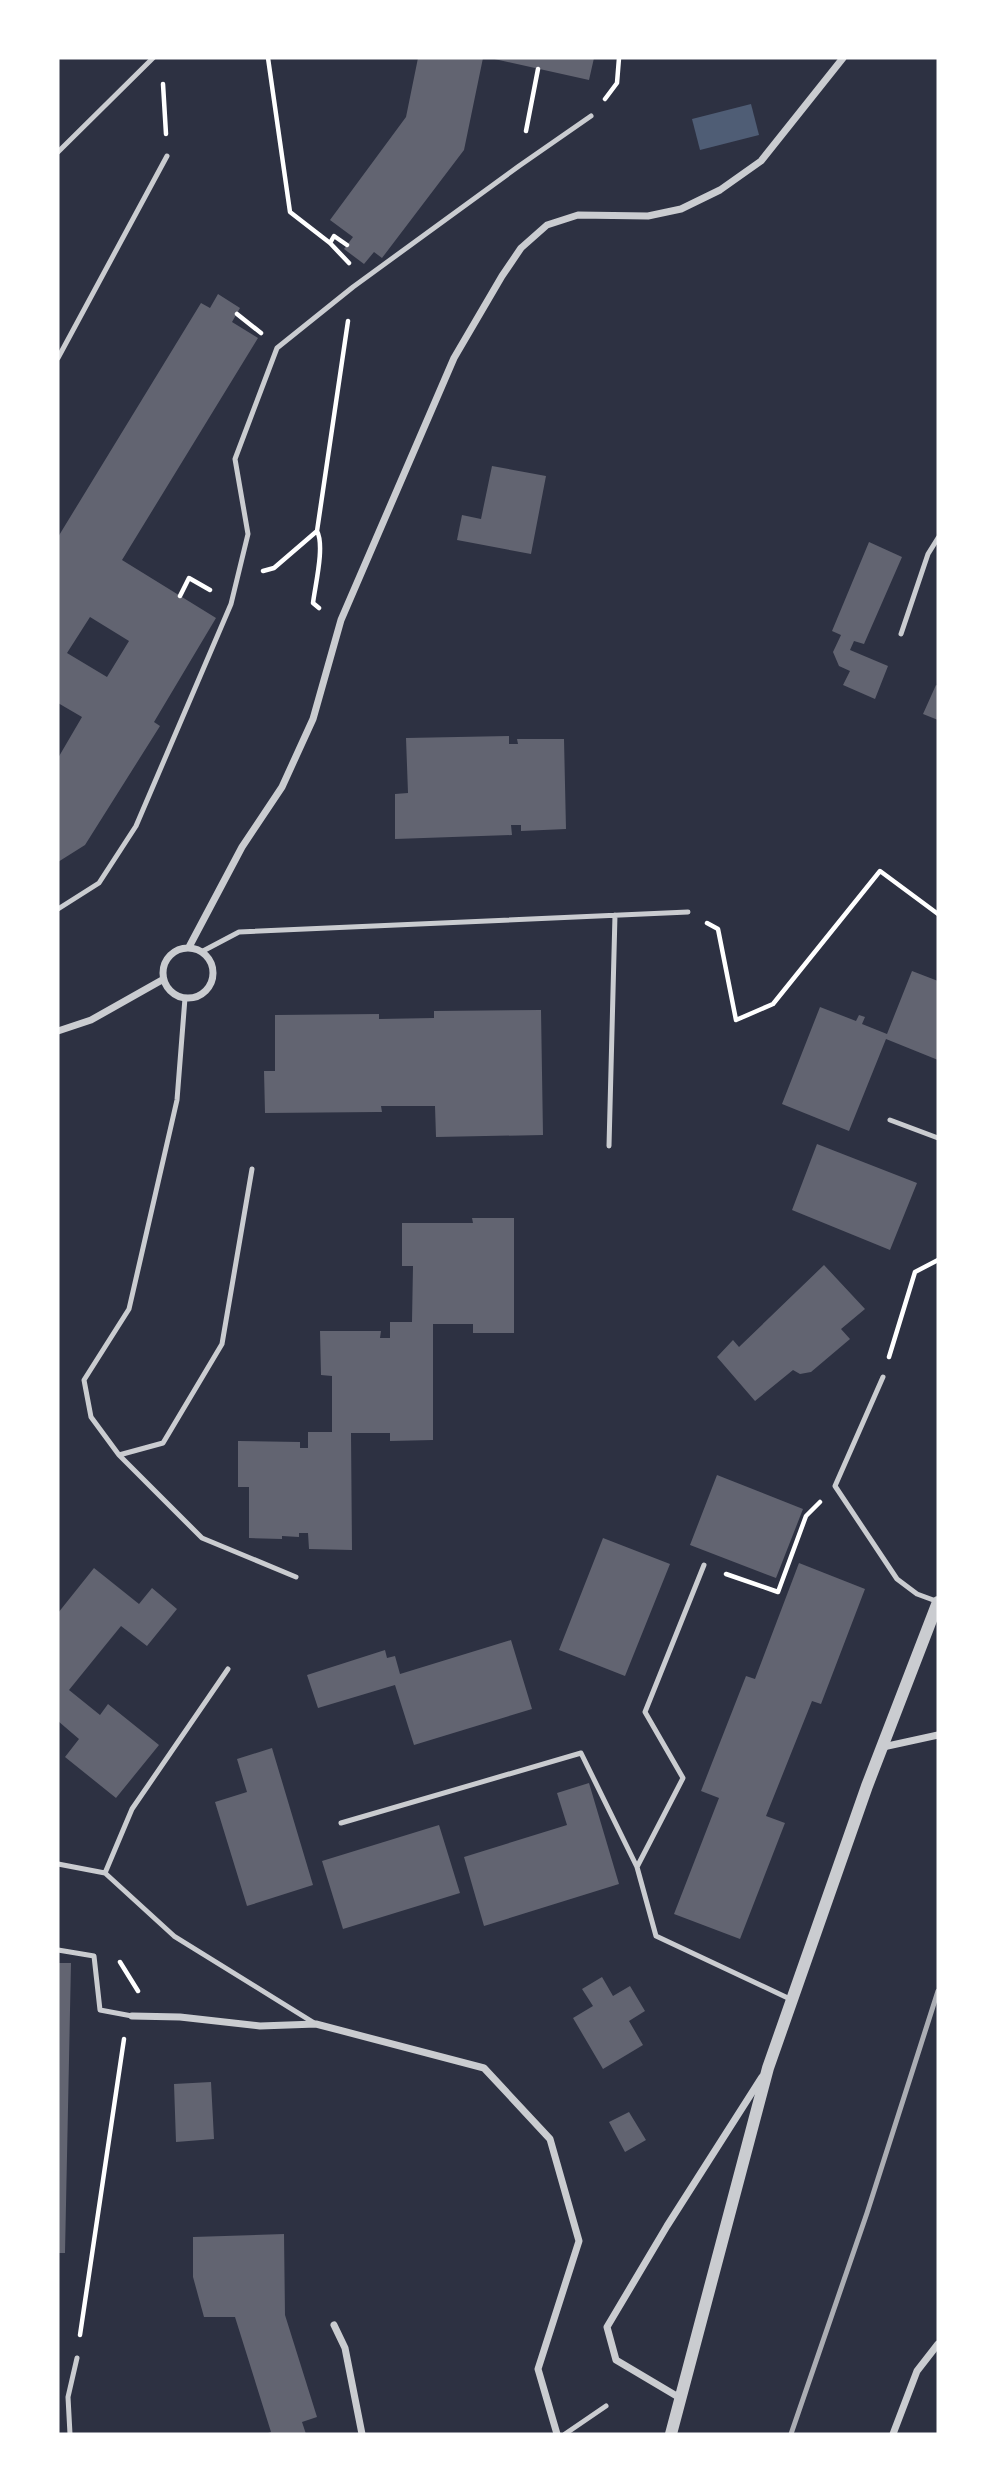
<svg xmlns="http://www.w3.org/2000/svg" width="996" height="2492" viewBox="0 0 996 2492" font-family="Inter,sans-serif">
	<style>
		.water { fill: #4f5d75 }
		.building { fill: #626471; fill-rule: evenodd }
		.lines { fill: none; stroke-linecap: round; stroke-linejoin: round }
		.path { stroke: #fff; stroke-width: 4.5 }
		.service { stroke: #caccd0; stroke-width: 5 }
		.minor { stroke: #caccd0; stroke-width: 7 }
		.tertiary { stroke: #caccd0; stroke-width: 12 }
		.rail { stroke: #abadb3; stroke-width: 5 }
	</style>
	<rect width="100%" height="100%" fill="#2d3142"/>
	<!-- water -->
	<path class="water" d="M 751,104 L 759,135 L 700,150 L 692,119 Z"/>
	<!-- building -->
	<path class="building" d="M 418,58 L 483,58 L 464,150 L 382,258 L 374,252 L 364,264 L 344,249 L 353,237 L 330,220 L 406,117 Z
		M 490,58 L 594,58 L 589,80 Z
		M 218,294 L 240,308 L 232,322 L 258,338 L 122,560 L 216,618 L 154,722 L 160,726 L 85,845 L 58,862 L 58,758 L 82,717 L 58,703 L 58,537 L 201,303 L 210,308 ZM 90,617 L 129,641 L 107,677 L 67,653 Z
		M 492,466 L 546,476 L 531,554 L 457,540 L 462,515 L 481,519 Z
		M 869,542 L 902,557 L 864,644 L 854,641 L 850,650 L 888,666 L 875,699 L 843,685 L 850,671 L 839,666 L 833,652 L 841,635 L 832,631 Z
		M 936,685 L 938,686 L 938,720 L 923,714 Z
		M 509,736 L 509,744 L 518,744 L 517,739 L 564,739 L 566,829 L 521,831 L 521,825 L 511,825 L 512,835 L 395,839 L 395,794 L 408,793 L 406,738 Z
		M 912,971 L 938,981 L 938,1060 L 886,1039 L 849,1131 L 782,1104 L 820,1007 L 856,1021 L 859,1015 L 865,1017 L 862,1024 L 887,1034 Z
		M 541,1010 L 543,1135 L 436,1137 L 435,1106 L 381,1106 L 382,1112 L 378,1112 L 265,1113 L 264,1071 L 275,1071 L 275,1015 L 379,1014 L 379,1019 L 434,1018 L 434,1011 Z
		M 817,1144 L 917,1183 L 890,1250 L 792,1210 Z
		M 472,1218 L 514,1218 L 514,1333 L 473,1333 L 473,1324 L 433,1324 L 433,1440 L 390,1441 L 390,1433 L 351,1433 L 352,1550 L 309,1549 L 308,1533 L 299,1533 L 299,1537 L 282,1536 L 282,1539 L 249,1538 L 249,1487 L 238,1487 L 238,1441 L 300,1442 L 300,1448 L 308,1448 L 308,1432 L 332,1432 L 332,1376 L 321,1375 L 320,1331 L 381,1331 L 380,1338 L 390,1338 L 390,1322 L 412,1322 L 413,1266 L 402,1266 L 402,1223 L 473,1223 Z
		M 824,1265 L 865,1309 L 841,1329 L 850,1339 L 811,1372 L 800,1374 L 793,1370 L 755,1401 L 717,1357 L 733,1340 L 739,1347 Z
		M 717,1475 L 803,1509 L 776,1578 L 690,1545 Z
		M 603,1538 L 670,1564 L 625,1676 L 559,1650 Z
		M 799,1563 L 865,1589 L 821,1704 L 812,1701 L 766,1816 L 785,1823 L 740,1939 L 674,1914 L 719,1798 L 701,1791 L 746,1676 L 755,1679 Z
		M 94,1568 L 139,1604 L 152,1588 L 177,1609 L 147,1646 L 121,1626 L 69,1690 L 100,1715 L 108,1704 L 159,1745 L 116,1798 L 65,1757 L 79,1739 L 58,1721 L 58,1613 Z
		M 511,1640 L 532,1709 L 414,1745 L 395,1685 L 318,1708 L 307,1675 L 385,1650 L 387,1658 L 395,1656 L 400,1674 Z
		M 272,1748 L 313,1885 L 247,1906 L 215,1802 L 247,1792 L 237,1759 Z
		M 589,1783 L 619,1884 L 484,1926 L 464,1857 L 567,1825 L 557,1793 Z
		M 439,1825 L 460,1893 L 343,1929 L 322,1861 Z
		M 58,1963 L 71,1963 L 65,2253 L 58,2253 Z
		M 602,1977 L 613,1996 L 630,1986 L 645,2011 L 629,2021 L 643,2045 L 603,2069 L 573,2018 L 593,2006 L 582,1989 Z
		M 211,2082 L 214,2139 L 176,2142 L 174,2084 Z
		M 629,2112 L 646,2140 L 625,2152 L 609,2122 Z
		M 284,2234 L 285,2315 L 317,2417 L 302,2422 L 306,2434 L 265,2434 L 271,2432 L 235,2317 L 204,2317 L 193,2277 L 193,2237 Z"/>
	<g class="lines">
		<!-- path -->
		<path class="path" d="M 268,58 L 290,212 L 330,243 L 349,263
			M 163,84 L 166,134
			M 605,99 L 617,83 L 619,58
			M 526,131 L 538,69
			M 330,243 L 334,236 L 347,245
			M 237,314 L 261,333
			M 317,531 L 348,321
			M 263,571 L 274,568 L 317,531 C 325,546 315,586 313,603 L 319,608
			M 180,596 L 189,578 L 210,590
			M 707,923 L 718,929 L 736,1020 L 773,1004 L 880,871 L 938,914
			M 889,1357 L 915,1272 L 938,1260
			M 726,1574 L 778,1592 L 806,1516 L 820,1502
			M 120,1962 L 138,1991
			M 80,2335 L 124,2039"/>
		<!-- service -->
		<path class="service" d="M 58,152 L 153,58
			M 58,358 L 167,156
			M 901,634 L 928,554 L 938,538
			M 58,909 L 99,883 L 136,826 L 231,604 L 248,534 L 235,459 L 277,348 L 353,287 L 519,166 L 591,116
			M 203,951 L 239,932 L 688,912
			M 185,998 L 177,1100 L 129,1309 L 84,1380 L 91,1417 L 119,1455 L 163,1443 L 222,1344 L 252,1169
			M 890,1120 L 938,1138
			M 609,1146 L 615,915
			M 883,1377 L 835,1486 L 897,1579 L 917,1594 L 936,1601
			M 119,1455 L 202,1538 L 296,1577
			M 341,1823 L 581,1753 L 637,1867 L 656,1936 L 790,1999
			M 58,1864 L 105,1873 L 174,1936 L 316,2024
			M 637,1867 L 683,1778 L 645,1712 L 704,1565
			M 105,1873 L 132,1809 L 228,1669
			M 58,1950 L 94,1956 L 100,2010 L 132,2016
			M 70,2434 L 68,2397 L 77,2358
			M 565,2434 L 606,2406"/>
		<!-- minor -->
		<path class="minor" d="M 189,947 L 242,847 L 282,787 L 313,719 L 341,620 L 454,358 L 502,276 L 521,248 L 547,225 L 578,215 L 648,216 L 681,209 L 720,190 L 761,161 L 843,58
			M163 973a25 25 0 1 1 50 0a25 25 0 1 1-50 0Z
			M 58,1031 L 91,1020 L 162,980
			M 883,1747 L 938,1735
			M 132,2016 L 180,2017 L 260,2026 L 316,2024 L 484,2068 L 550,2139 L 579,2241 L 538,2369 L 557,2434
			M 334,2325 L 345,2348 L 362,2434
			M 680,2398 L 616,2360 L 607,2327 L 667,2226 L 762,2077
			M 893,2434 L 917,2371 L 938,2344"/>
		<!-- tertiary -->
		<path class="tertiary" d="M 671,2434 L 768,2068 L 867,1786 L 938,1602"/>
		<!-- rail -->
		<path class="rail" d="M 791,2434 L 867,2213 L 938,1991"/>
	</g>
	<!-- border -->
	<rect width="996" height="2492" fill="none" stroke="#ffffff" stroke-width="119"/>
</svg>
